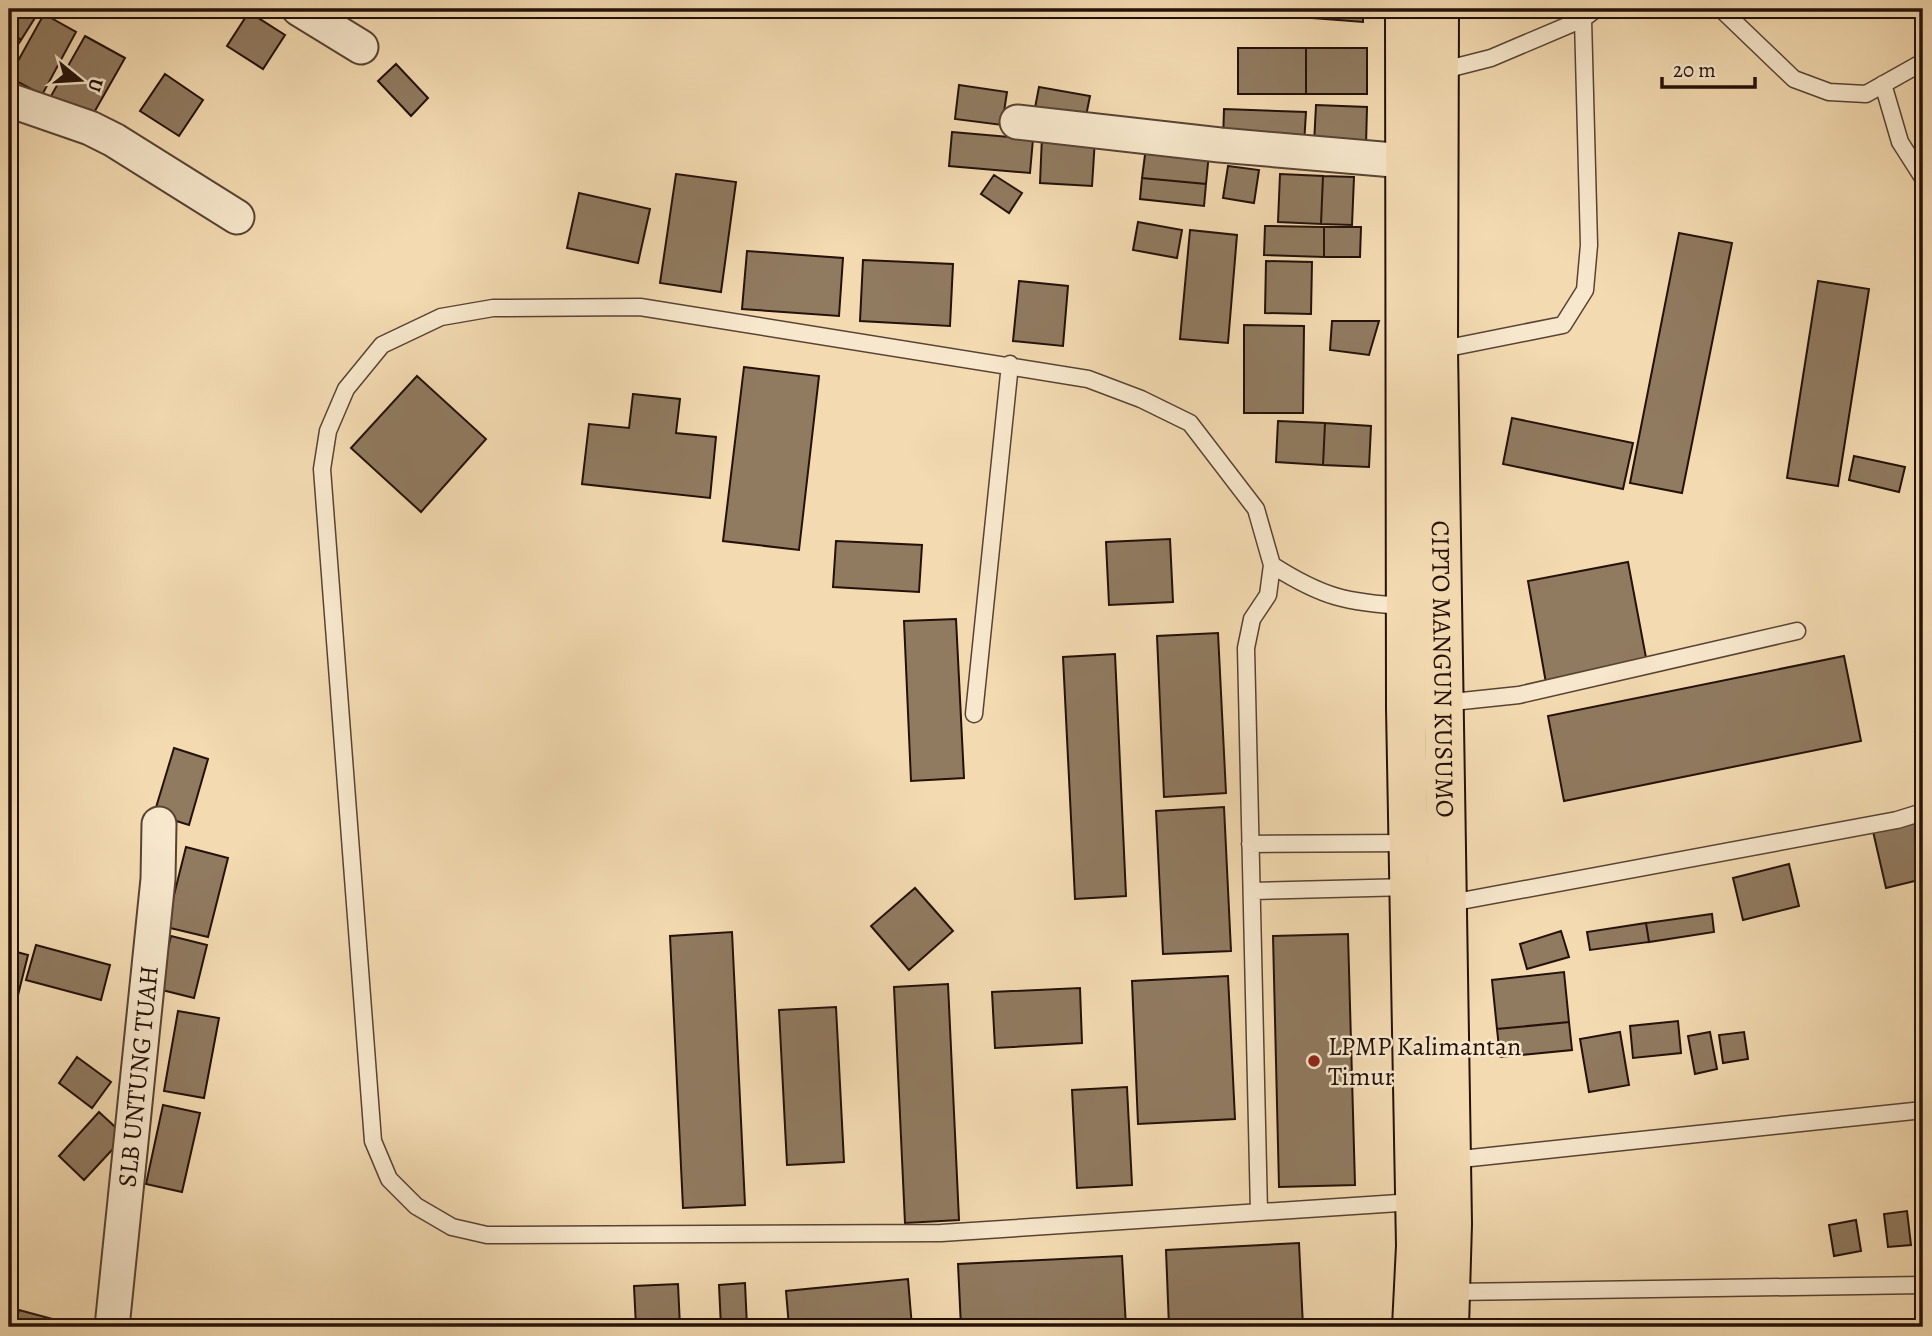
<svg xmlns="http://www.w3.org/2000/svg" width="1932" height="1336" viewBox="0 0 1932 1336" font-family="Alegreya,serif">
	<style>
		.building { fill: #907a60; stroke: #241109; stroke-width: 2 }
		.lines { fill: none; stroke-linecap: round; stroke-linejoin: round }
		.lane-casing { stroke: #584333; stroke-width: 19 }
		.street-casing { stroke: #584333; stroke-width: 37 }
		.highway-casing { stroke: #241109; stroke-width: 42 }
		.lane { stroke: #f7e7cc; stroke-width: 16 }
		.street { stroke: #f7e7cc; stroke-width: 33 }
		.highway { stroke: #f3dab1; stroke-width: 38 }
		.poi-dot { fill: #8f2418; stroke: #f7e7cc; stroke-width: 2.5 }
		.labels { text-anchor: middle; dominant-baseline: central; stroke-width: 5; stroke-linejoin: round; paint-order: stroke }
		.street-label { font-size: 26px; fill: #241109; stroke: #f7e7cc }
		.poi-label { font-size: 26px; fill: #241109; stroke: #f7e7cc; text-anchor: start }
	</style>
	<rect width="100%" height="100%" fill="#f3dab1"/>
	<filter id="stains"><feTurbulence type="fractalNoise" baseFrequency=".00286" numOctaves="4"/><feColorMatrix values="0 0 0 0 .2 0 0 0 0 .09 0 0 0 0 .02 0 0 0 .5 -.17"/></filter>
	<radialGradient id="worn" r=".72"><stop offset=".6" stop-color="#630" stop-opacity="0"/><stop offset="1" stop-color="#630" stop-opacity=".3"/></radialGradient>
	<!-- building -->
	<path class="building" d="M 9,9 L 32,9 L 38,13 L 21,40 L 9,31 Z
		M 1314,9 L 1363,9 L 1363,22 L 1313,18 Z
		M 249,12 L 285,35 L 263,69 L 227,46 Z
		M 44,14 L 76,32 L 42,95 L 9,77 Z
		M 9,31 L 21,40 L 9,58 Z
		M 85,36 L 125,58 L 87,125 L 47,103 Z
		M 1238,48 L 1306,48 L 1306,94 L 1238,94 Z
		M 1306,48 L 1367,48 L 1367,94 L 1306,94 Z
		M 396,64 L 428,98 L 411,116 L 378,81 Z
		M 165,74 L 203,100 L 179,136 L 140,111 Z
		M 959,85 L 1007,92 L 1002,125 L 955,119 Z
		M 1039,87 L 1090,96 L 1085,121 L 1034,113 Z
		M 1316,105 L 1367,107 L 1366,146 L 1314,144 Z
		M 1224,109 L 1306,112 L 1304,144 L 1223,141 Z
		M 952,132 L 1033,139 L 1030,173 L 949,166 Z
		M 1042,136 L 1095,139 L 1092,186 L 1040,183 Z
		M 1146,147 L 1209,153 L 1206,184 L 1142,178 Z
		M 1228,166 L 1259,170 L 1254,203 L 1223,198 Z
		M 676,174 L 736,182 L 721,292 L 660,283 Z
		M 1280,174 L 1323,176 L 1321,224 L 1278,222 Z
		M 994,175 L 1022,193 L 1009,213 L 981,194 Z
		M 1323,176 L 1354,177 L 1352,225 L 1321,224 Z
		M 1142,178 L 1206,184 L 1204,206 L 1140,199 Z
		M 579,193 L 650,209 L 638,263 L 567,248 Z
		M 1138,222 L 1182,230 L 1177,258 L 1133,250 Z
		M 1265,226 L 1324,227 L 1324,257 L 1264,255 Z
		M 1324,227 L 1361,227 L 1360,257 L 1324,257 Z
		M 1190,230 L 1237,235 L 1228,343 L 1180,339 Z
		M 1679,233 L 1732,243 L 1682,493 L 1630,483 Z
		M 747,251 L 843,258 L 839,316 L 742,309 Z
		M 863,260 L 953,264 L 950,326 L 860,321 Z
		M 1266,261 L 1312,262 L 1311,314 L 1265,313 Z
		M 1019,281 L 1068,286 L 1063,346 L 1013,341 Z
		M 1818,281 L 1869,289 L 1838,486 L 1787,478 Z
		M 1332,321 L 1379,321 L 1369,355 L 1330,350 Z
		M 1244,325 L 1304,326 L 1303,413 L 1244,413 Z
		M 744,367 L 819,376 L 799,550 L 723,541 Z
		M 417,376 L 486,439 L 421,512 L 351,448 Z
		M 633,394 L 680,399 L 676,433 L 716,437 L 710,498 L 582,484 L 589,424 L 629,428 Z
		M 1512,418 L 1633,443 L 1623,489 L 1503,464 Z
		M 1278,421 L 1325,423 L 1323,465 L 1276,462 Z
		M 1325,423 L 1371,426 L 1369,467 L 1323,465 Z
		M 1854,456 L 1905,467 L 1899,492 L 1849,480 Z
		M 1170,539 L 1173,602 L 1109,605 L 1106,542 Z
		M 836,541 L 922,545 L 919,592 L 833,587 Z
		M 1628,562 L 1647,663 L 1546,683 L 1528,581 Z
		M 956,619 L 964,778 L 911,781 L 904,621 Z
		M 1218,633 L 1226,793 L 1164,797 L 1157,636 Z
		M 1115,654 L 1126,896 L 1075,899 L 1063,657 Z
		M 1844,656 L 1861,741 L 1564,801 L 1548,716 Z
		M 1923,730 L 1923,770 L 1915,732 Z
		M 174,748 L 208,759 L 189,825 L 154,814 Z
		M 1224,807 L 1231,951 L 1163,954 L 1156,811 Z
		M 1923,815 L 1923,879 L 1886,888 L 1872,827 Z
		M 186,847 L 228,858 L 208,937 L 166,927 Z
		M 1789,864 L 1799,906 L 1743,920 L 1733,878 Z
		M 915,888 L 953,931 L 909,970 L 871,926 Z
		M 1712,914 L 1714,932 L 1649,942 L 1646,923 Z
		M 1646,923 L 1649,942 L 1590,950 L 1587,932 Z
		M 1561,931 L 1569,957 L 1527,969 L 1520,944 Z
		M 732,932 L 745,1205 L 683,1208 L 670,936 Z
		M 1348,934 L 1355,1185 L 1279,1187 L 1273,936 Z
		M 171,936 L 207,945 L 194,998 L 158,989 Z
		M 36,945 L 110,965 L 101,1000 L 26,980 Z
		M 9,950 L 28,955 L 18,995 L 9,993 Z
		M 1564,972 L 1569,1022 L 1497,1029 L 1492,980 Z
		M 1228,976 L 1235,1119 L 1138,1124 L 1132,981 Z
		M 948,984 L 959,1220 L 905,1223 L 894,987 Z
		M 1080,988 L 1082,1043 L 995,1048 L 992,992 Z
		M 836,1007 L 844,1162 L 787,1165 L 779,1010 Z
		M 178,1011 L 219,1018 L 204,1098 L 164,1091 Z
		M 1678,1021 L 1681,1053 L 1633,1058 L 1630,1026 Z
		M 1569,1022 L 1572,1050 L 1500,1057 L 1497,1029 Z
		M 1620,1032 L 1629,1085 L 1589,1092 L 1580,1039 Z
		M 1710,1032 L 1717,1069 L 1695,1074 L 1688,1036 Z
		M 1744,1032 L 1748,1059 L 1723,1063 L 1719,1035 Z
		M 77,1057 L 111,1082 L 92,1108 L 59,1083 Z
		M 1127,1087 L 1132,1185 L 1077,1188 L 1072,1090 Z
		M 163,1105 L 200,1113 L 182,1192 L 146,1184 Z
		M 99,1112 L 125,1136 L 84,1180 L 59,1156 Z
		M 1923,1193 L 1923,1235 L 1917,1194 Z
		M 1907,1211 L 1911,1245 L 1888,1247 L 1884,1214 Z
		M 1856,1220 L 1861,1251 L 1834,1256 L 1829,1225 Z
		M 1299,1243 L 1303,1327 L 1169,1327 L 1166,1250 Z
		M 1122,1256 L 1126,1327 L 961,1327 L 958,1264 Z
		M 908,1279 L 912,1327 L 789,1327 L 786,1291 Z
		M 745,1283 L 747,1327 L 721,1327 L 719,1285 Z
		M 678,1284 L 680,1327 L 636,1327 L 634,1286 Z
		M 19,1310 L 82,1327 L 14,1327 Z"/>
	<g class="lines">
		<defs>
			<path id="lane" d="M 1721,9 L 1794,79 L 1829,92 L 1866,94 L 1923,62
				M 1440,71 L 1491,58 L 1583,19 L 1596,9
				M 1883,84 L 1900,142 L 1923,178
				M 1438,350 L 1563,325 L 1585,290 L 1589,245 L 1583,19
				M 1272,565 C 1322,597 1347,603 1406,606
				M 1443,703 L 1519,695 L 1797,631
				M 974,714 L 1010,364
				M 1250,844 L 1409,843
				M 1254,891 L 1410,887
				M 1445,904 L 1897,820 L 1923,812
				M 1452,1160 L 1923,1110
				M 1259,1212 L 1246,648 L 1252,619 L 1268,595 L 1272,565 L 1256,509 L 1190,423 L 1141,399 L 1088,379 L 640,307 L 493,308 L 441,317 L 382,345 L 346,389 L 328,431 L 322,469 L 373,1141 L 389,1179 L 416,1206 L 452,1227 L 487,1235 L 941,1233 L 1414,1202
				M 1451,1292 L 1923,1285"/>
			<g id="street">
				<path d="M 299,9 L 361,47"/>
				<path d="M 9,100 L 90,128 L 114,140 L 237,217"/>
				<path d="M 1017,122 L 1220,145 L 1405,161"/>
				<path id="s1" d="M 112,1327 L 158,879 L 159,824"/>
			</g>
			<g id="highway">
				<path d="M 1405,9 L 1406,708 L 1416,1246 L 1412,1327"/>
				<path id="s2" d="M 1439,9 L 1438,350 L 1452,1224 L 1449,1327"/>
			</g>
		</defs>
		<!-- lane casing -->
		<use href="#lane" class="lane-casing"/>
		<!-- street casing -->
		<use href="#street" class="street-casing"/>
		<!-- highway casing -->
		<use href="#highway" class="highway-casing"/>
		<!-- lane -->
		<use href="#lane" class="lane"/>
		<!-- street -->
		<use href="#street" class="street"/>
		<!-- highway -->
		<use href="#highway" class="highway"/>
	</g>
	<!-- markers -->
	<circle class="poi-dot" cx="1314" cy="1061" r="7"/>
	<g class="labels">
		<!-- street labels -->
		<g class="street-label">
			<text stroke="none"><textPath href="#s2" startOffset="660">CIPTO MANGUN KUSUMO</textPath></text>
			<text stroke="none"><textPath href="#s1" startOffset="252">SLB UNTUNG TUAH</textPath></text>
		</g>
		<!-- poi labels -->
		<g class="poi-label">
			<text x="1328" y="1046">LPMP Kalimantan<tspan x="1328" dy="30">Timur</tspan></text>
		</g>
	</g>
	<!-- margin -->
	<rect width="1932" height="1336" fill="none" stroke="#f3dab1" stroke-width="35"/>
	<rect x="10" y="10" width="1911" height="1315" fill="none" stroke="#241109" stroke-width="3.5"/>
	<rect x="18" y="18" width="1897" height="1301" fill="none" stroke="#241109" stroke-width="2"/>
	<!-- north arrow -->
	<g transform="translate(80 80) rotate(108)" stroke="#f7e7cc" stroke-width="5" paint-order="stroke">
	<path d="M0-5L12 26L0 18L-12 26Z" fill="#241109"/>
	<text y="-10" font-size="19" font-weight="bold" text-anchor="middle" fill="#241109">U</text>
	</g>
	<!-- scale -->
	<path d="M1662 77v10h93v-10" fill="none" stroke="#241109" stroke-width="3.5"/>
	<text x="1673" y="77" font-size="21" fill="#241109" stroke="#f7e7cc" stroke-width="5" paint-order="stroke">20 m</text>
	<rect width="100%" height="100%" filter="url(#stains)"/>
	<rect width="100%" height="100%" fill="url(#worn)"/>
</svg>
